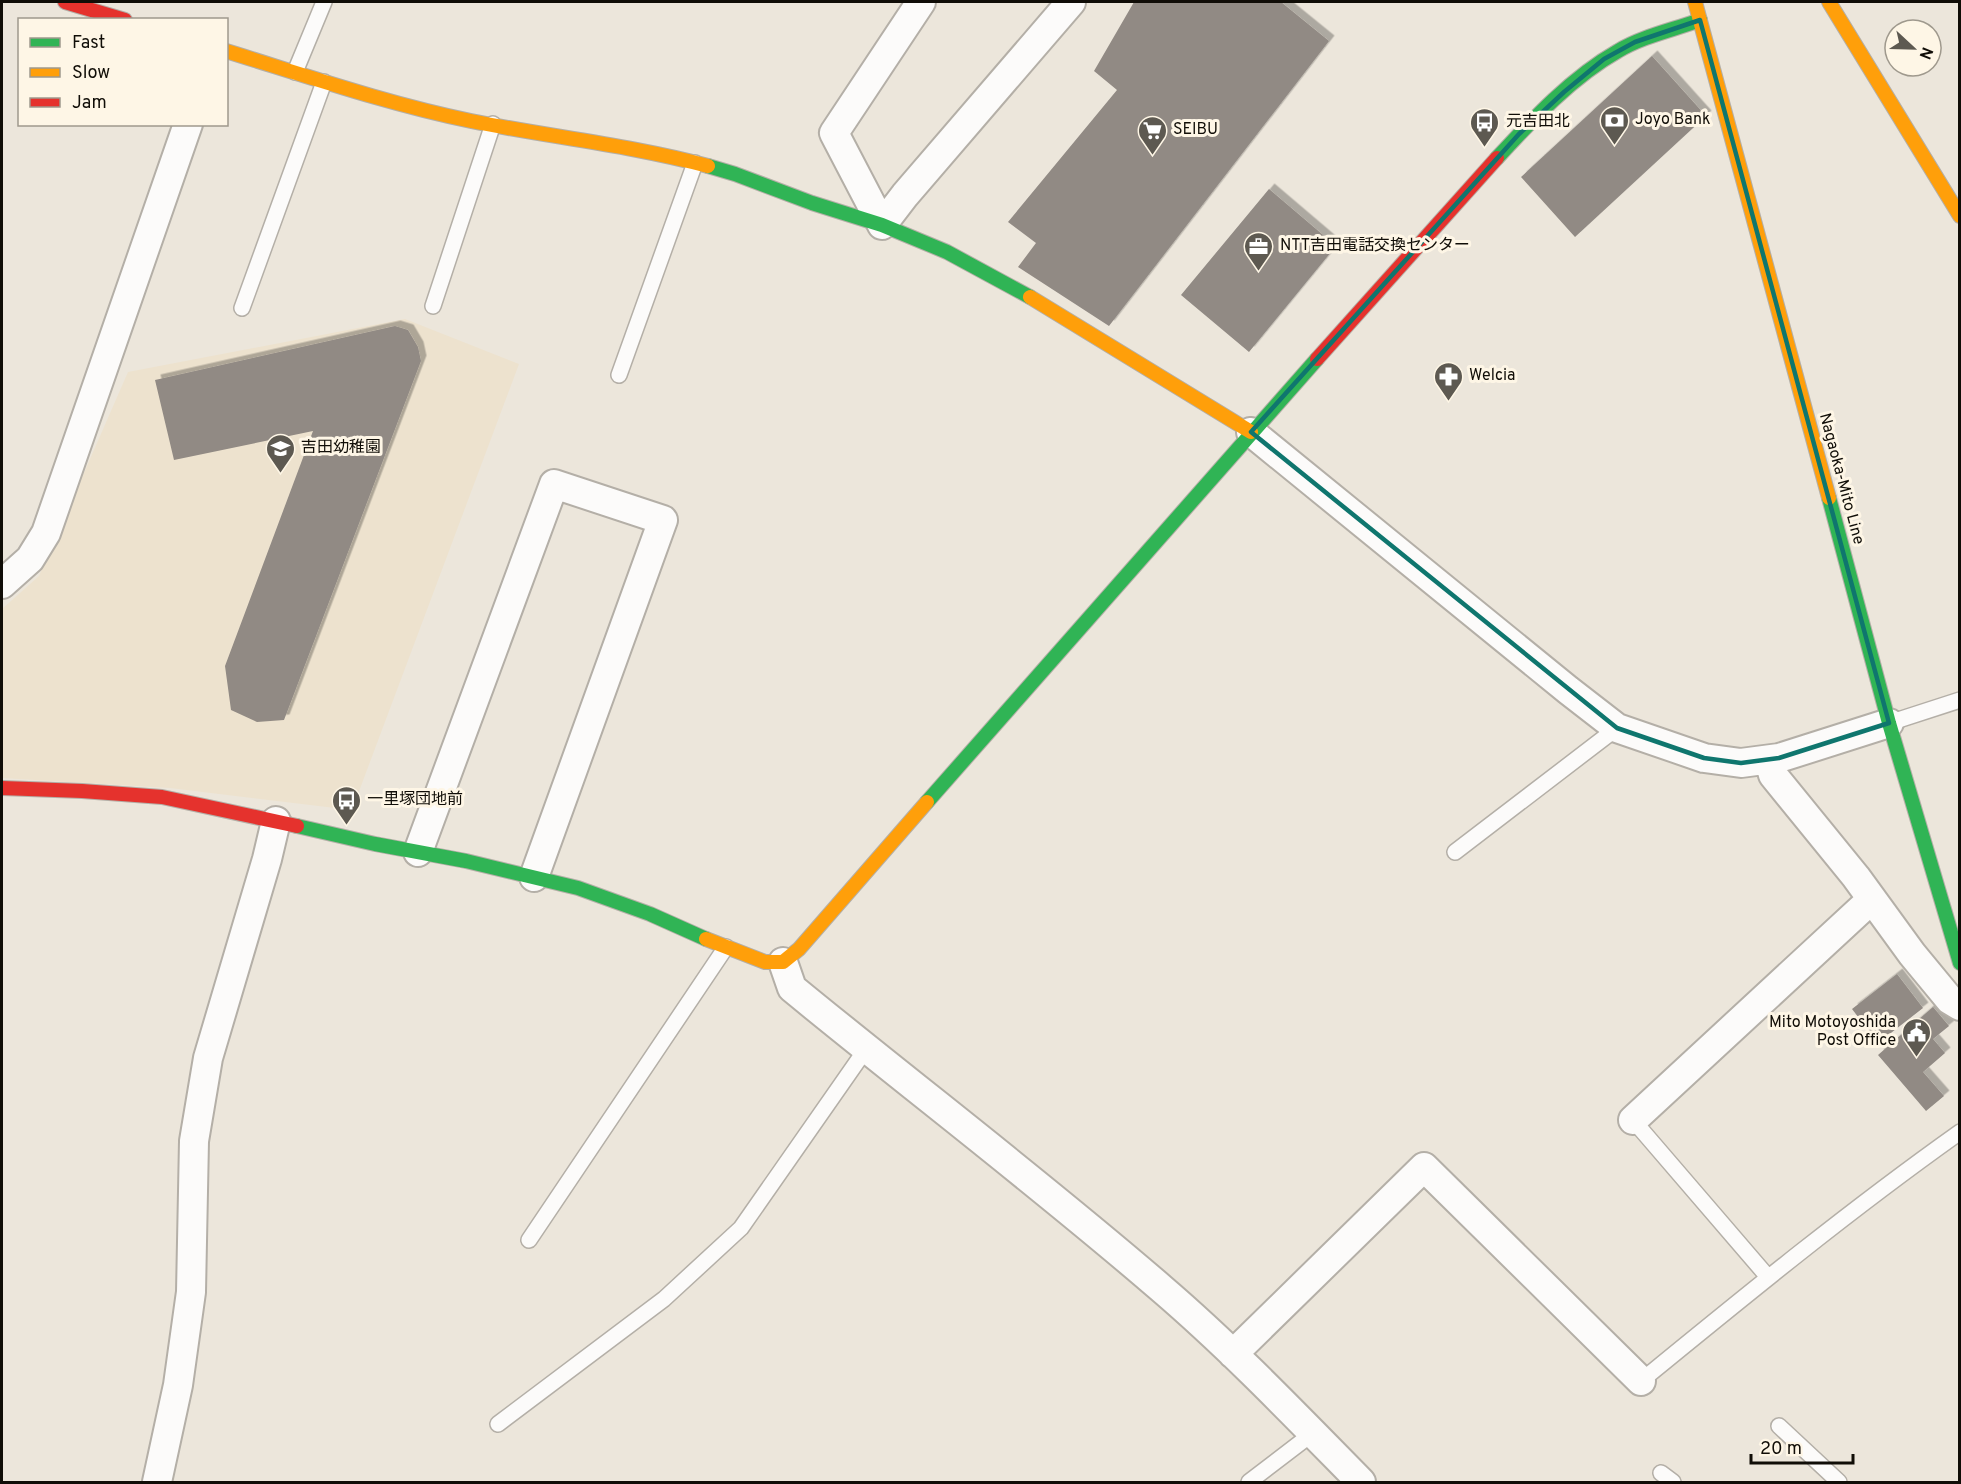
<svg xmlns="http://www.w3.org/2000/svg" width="1961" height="1484" viewBox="0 0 1961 1484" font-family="Overpass,'Noto Sans JP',sans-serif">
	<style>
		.built { fill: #ede2ce }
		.building { fill: #918a84; filter: url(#shadow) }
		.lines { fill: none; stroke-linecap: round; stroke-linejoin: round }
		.lane-casing { stroke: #b4afa7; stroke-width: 18 }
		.street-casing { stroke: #b4afa7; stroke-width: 32 }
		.fast-casing { stroke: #b4afa7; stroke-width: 16 }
		.slow-casing { stroke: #b4afa7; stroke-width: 16 }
		.jam-casing { stroke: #b4afa7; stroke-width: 16 }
		.lane { stroke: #fcfbfa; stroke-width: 15 }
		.street { stroke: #fcfbfa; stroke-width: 28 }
		.fast { stroke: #30b455; stroke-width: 14 }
		.slow { stroke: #ff9f0a; stroke-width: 14 }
		.jam { stroke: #e5322d; stroke-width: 14 }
		.marked { fill: none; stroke: #0f766e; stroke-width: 4.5; stroke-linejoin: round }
		.labels { text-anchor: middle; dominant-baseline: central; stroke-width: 6; stroke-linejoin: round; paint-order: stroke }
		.poi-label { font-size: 16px; fill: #100d07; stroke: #fef6e6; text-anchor: start }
		.street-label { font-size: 16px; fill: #100d07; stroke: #fef6e6 }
	</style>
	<defs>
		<filter id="shadow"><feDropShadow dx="5.5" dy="-5.5" stdDeviation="0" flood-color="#0004"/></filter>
	</defs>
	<rect width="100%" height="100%" fill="#ece6db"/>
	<!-- built -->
	<path class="built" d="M 405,319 L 519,364 L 352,810 L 170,788 L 2,778 L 2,609 L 39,576 L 128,372 Z"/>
	<!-- building -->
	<path class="building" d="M 1134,2 L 1281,2 L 1329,41 L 1109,326 L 1018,267 L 1036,243 L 1008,222 L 1117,90 L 1094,71 Z
		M 1652,56 L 1706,116 L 1575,237 L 1521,177 Z
		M 1269,189 L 1336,246 L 1249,352 L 1181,295 Z
		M 395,326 L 408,330 L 418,347 L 421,361 L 284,720 L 257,722 L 231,710 L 225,666 L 313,431 L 174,460 L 155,380 Z
		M 1897,974 L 1923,1008 L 1878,1043 L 1852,1009 Z
		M 1933,1007 L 1949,1026 L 1933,1039 L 1945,1053 L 1923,1072 L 1944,1096 L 1926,1111 L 1878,1055 Z"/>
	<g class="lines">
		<defs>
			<path id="lane" d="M 295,72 L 324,2
				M 433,306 L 493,124
				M 242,308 L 324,82
				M 619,375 L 695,163
				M 1889,723 L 1960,700
				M 1455,852 L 1617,728
				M 1633,1120 L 1768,1277
				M 529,1240 L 726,947
				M 1641,1381 C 1745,1296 1850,1210 1960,1132
				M 498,1424 L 664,1299 L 741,1228 L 866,1049
				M 1779,1426 L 1839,1482
				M 1661,1473 L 1673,1482
				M 1249,1482 L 1313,1433"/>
			<path id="street" d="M 921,2 L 834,133 L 882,225 L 905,195 L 1071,2
				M 1251,432 L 1568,690 L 1617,728 L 1704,758 L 1741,763 L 1779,758 L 1889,723
				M 2,584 L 30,559 L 46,533 L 188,124
				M 1769,760 L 1773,775 L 1856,877 L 1912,954 L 1950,1000 L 1960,1006
				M 418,852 L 554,484 L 663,520 L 534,877
				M 783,962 L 792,988 C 915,1089 1042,1185 1162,1289 C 1232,1349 1297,1417 1361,1482
				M 1633,1120 L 1872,899
				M 1233,1354 L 1424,1167 L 1641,1381
				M 157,1482 L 178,1385 L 191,1292 L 194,1141 L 208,1058 L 267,859 L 276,821"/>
			<path id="fast" d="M 1497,158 C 1533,119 1572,77 1618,51 C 1643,36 1673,30 1700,20
				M 708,166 L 735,174 L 812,203 L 882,225 L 947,252 L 1030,297
				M 1829,498 L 1889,723 L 1960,963
				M 927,802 L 1317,359
				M 297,826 L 375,844 L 466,861 L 578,888 L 650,914 L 706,939"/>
			<path id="slow" d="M 1695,2 L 1829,498
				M 1829,2 L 1960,216
				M 226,51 C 307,76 388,104 471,121 C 550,137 630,145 708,166
				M 1030,297 L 1251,432
				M 706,939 L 765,962 L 783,962 L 799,949 L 927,802"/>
			<path id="jam" d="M 65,2 L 125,20
				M 1317,359 L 1497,158
				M 2,788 L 82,791 L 162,797 L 297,826"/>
		</defs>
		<!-- lane casing -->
		<use href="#lane" class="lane-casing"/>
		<!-- street casing -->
		<use href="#street" class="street-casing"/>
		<!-- fast casing -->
		<use href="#fast" class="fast-casing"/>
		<!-- slow casing -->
		<use href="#slow" class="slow-casing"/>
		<!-- jam casing -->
		<use href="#jam" class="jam-casing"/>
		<!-- lane -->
		<use href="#lane" class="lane"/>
		<!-- street -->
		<use href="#street" class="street"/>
		<!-- fast -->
		<use href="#fast" class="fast"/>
		<!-- slow -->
		<use href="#slow" class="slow"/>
		<!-- jam -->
		<use href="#jam" class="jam"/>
	</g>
	<!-- marked area -->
	<path class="marked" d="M 1700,20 L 1889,723 L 1779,758 L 1741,763 L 1704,758 L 1617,728 L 1251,432 L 1519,134 L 1564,92 L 1604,59 L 1635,42 Z"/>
	<!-- icons -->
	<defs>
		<symbol id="bank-pin" viewBox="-11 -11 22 30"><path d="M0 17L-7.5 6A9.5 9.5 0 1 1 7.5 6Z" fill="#5d5951" stroke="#fef6e6"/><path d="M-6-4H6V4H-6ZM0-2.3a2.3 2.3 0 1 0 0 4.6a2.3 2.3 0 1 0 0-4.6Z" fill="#fff"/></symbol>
		<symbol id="bus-pin" viewBox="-11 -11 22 30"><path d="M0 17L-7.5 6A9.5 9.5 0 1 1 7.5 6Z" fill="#5d5951" stroke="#fef6e6"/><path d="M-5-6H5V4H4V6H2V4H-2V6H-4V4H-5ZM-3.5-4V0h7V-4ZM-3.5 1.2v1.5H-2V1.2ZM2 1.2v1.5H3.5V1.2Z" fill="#fff"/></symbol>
		<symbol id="supermarket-pin" viewBox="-11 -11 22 30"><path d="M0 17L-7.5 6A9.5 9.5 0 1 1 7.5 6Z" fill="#5d5951" stroke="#fef6e6"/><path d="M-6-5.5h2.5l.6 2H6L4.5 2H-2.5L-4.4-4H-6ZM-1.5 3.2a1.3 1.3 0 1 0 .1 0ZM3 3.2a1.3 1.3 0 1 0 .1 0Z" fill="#fff"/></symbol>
		<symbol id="office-pin" viewBox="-11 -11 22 30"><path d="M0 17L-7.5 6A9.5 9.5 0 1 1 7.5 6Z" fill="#5d5951" stroke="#fef6e6"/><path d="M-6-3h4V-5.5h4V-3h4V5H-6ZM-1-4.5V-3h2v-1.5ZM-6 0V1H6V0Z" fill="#fff"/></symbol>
		<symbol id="pharmacy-pin" viewBox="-11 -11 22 30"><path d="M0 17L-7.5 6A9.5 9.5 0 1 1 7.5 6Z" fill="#5d5951" stroke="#fef6e6"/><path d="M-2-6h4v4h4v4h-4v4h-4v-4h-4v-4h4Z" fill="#fff"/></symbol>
		<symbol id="school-pin" viewBox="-11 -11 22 30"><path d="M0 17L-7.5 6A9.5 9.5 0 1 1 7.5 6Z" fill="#5d5951" stroke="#fef6e6"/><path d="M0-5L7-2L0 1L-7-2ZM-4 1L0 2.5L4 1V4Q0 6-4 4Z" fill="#fff"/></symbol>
		<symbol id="civic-pin" viewBox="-11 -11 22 30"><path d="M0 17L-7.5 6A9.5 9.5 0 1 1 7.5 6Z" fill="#5d5951" stroke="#fef6e6"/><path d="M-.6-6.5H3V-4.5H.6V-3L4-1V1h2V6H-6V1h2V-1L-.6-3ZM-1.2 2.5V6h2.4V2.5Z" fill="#fff"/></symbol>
	</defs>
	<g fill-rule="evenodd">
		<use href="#bank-pin" x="1598" y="104" width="33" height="45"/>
		<use href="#bus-pin" x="1468" y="106" width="33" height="45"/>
		<use href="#supermarket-pin" x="1136" y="114" width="33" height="45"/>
		<use href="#office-pin" x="1242" y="230" width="33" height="45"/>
		<use href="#pharmacy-pin" x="1432" y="360" width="33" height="45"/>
		<use href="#school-pin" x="264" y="432" width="33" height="45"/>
		<use href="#bus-pin" x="330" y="784" width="33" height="45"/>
		<use href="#civic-pin" x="1900" y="1016" width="33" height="45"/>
	</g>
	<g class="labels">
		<!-- poi labels -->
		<g class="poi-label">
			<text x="1635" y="120">Joyo Bank</text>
			<text x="1506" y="122">元吉田北</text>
			<text x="1173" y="130">SEIBU</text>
			<text x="1280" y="246">NTT吉田電話交換センター</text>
			<text x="1469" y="376">Welcia</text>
			<text x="301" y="448">吉田幼稚園</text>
			<text x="367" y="800">一里塚団地前</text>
			<text x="1896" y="1023" text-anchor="end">Mito Motoyoshida<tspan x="1896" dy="18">Post Office</tspan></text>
		</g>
		<!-- street labels -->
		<g class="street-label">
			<text transform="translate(1841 479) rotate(75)">Nagaoka-Mito Line</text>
		</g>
	</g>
	<!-- border -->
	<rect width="1961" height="1484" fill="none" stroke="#100d07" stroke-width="6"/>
	<!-- legend -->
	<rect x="18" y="18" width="210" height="108" fill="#fef6e6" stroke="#9f998d" stroke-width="1.5"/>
	<rect x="30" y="38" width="30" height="9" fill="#30b455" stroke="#9f998d" stroke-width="1.5"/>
	<text x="72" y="48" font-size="18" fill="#100d07">Fast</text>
	<rect x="30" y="68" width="30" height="9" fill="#ff9f0a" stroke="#9f998d" stroke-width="1.5"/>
	<text x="72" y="78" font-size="18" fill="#100d07">Slow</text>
	<rect x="30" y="98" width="30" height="9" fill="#e5322d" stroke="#9f998d" stroke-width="1.5"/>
	<text x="72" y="108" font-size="18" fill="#100d07">Jam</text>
	<!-- north arrow -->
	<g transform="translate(1913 48) rotate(112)"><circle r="28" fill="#fef6e6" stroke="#9f998d" stroke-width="1.5"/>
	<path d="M0-4.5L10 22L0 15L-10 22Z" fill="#5d5951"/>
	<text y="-9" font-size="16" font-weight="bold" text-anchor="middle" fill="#100d07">N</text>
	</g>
	<!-- scale -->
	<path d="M1751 1454v9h102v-9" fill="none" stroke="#100d07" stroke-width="3"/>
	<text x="1760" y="1454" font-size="18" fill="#100d07" stroke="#fef6e6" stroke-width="4.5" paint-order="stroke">20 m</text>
</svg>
